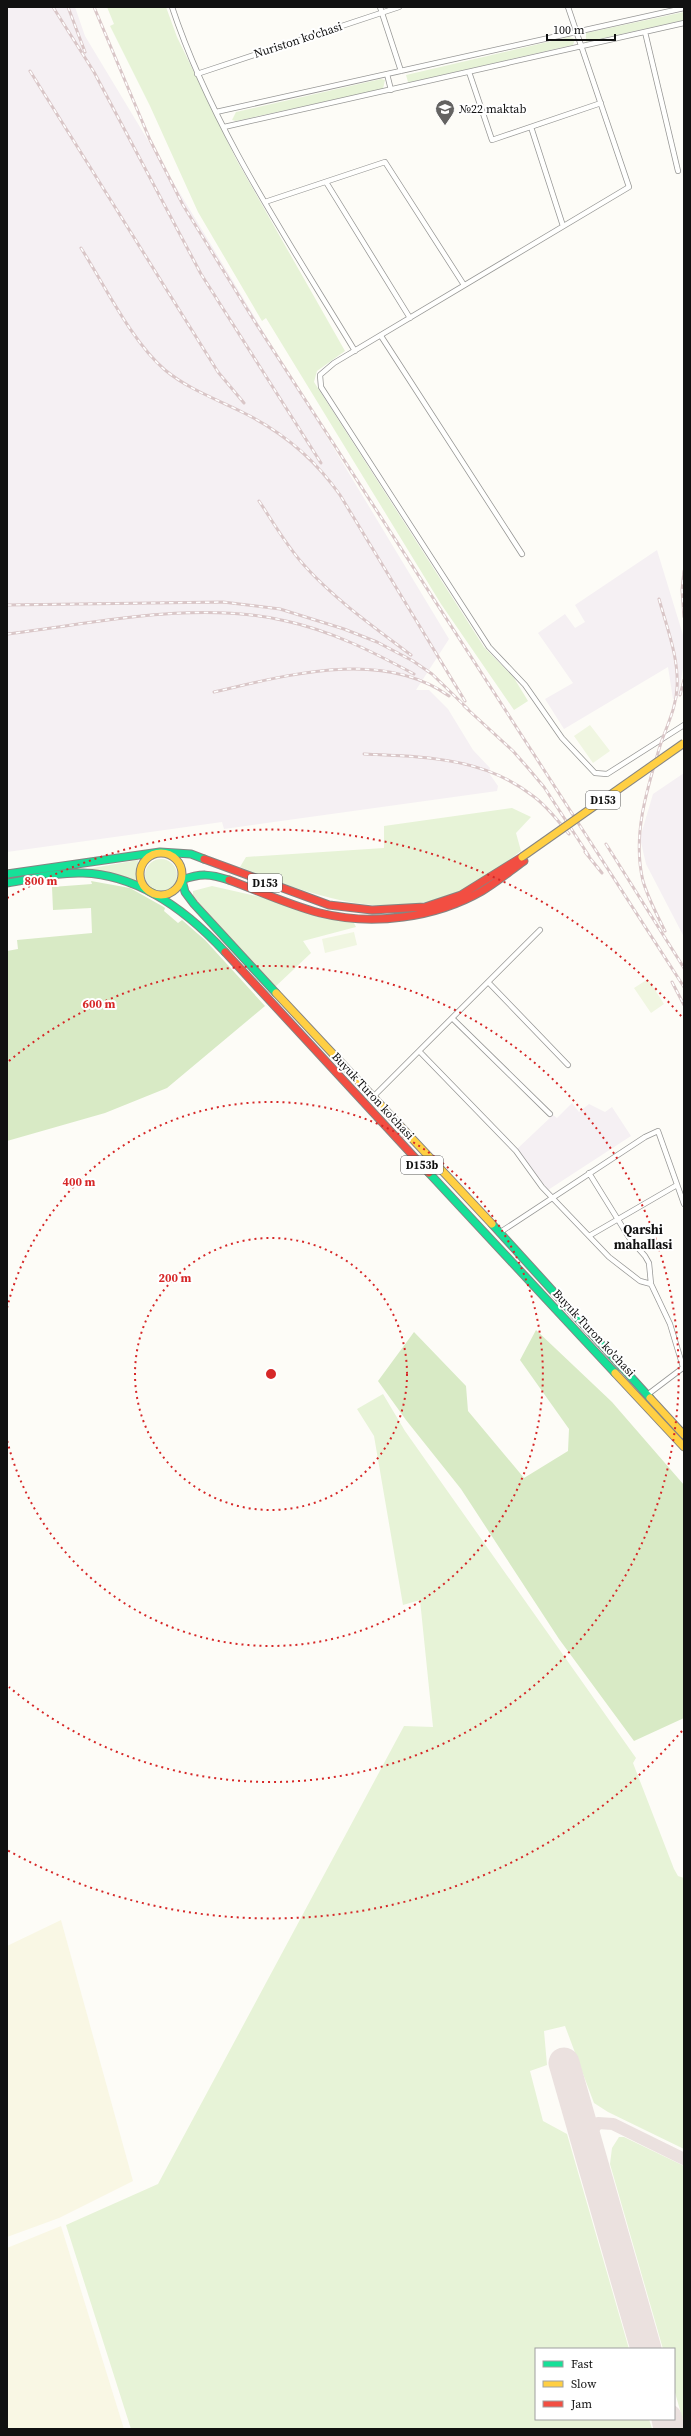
<svg xmlns="http://www.w3.org/2000/svg" width="691" height="2436" viewBox="0 0 691 2436" font-family="'Source Serif 4',serif">
	<style>
		.industrial { fill: #f5f0f3 }
		.farmland { fill: #f9f7e4 }
		.green { fill: #e7f3d7 }
		.forest { fill: #d8eac5 }
		.pitch { fill: #f0f6e1 }
		.lines { fill: none; stroke-linecap: round; stroke-linejoin: round }
		.taxiway { stroke: #ebe1df; stroke-width: 12 }
		.runway { stroke: #ebe1df; stroke-width: 31 }
		.street-casing { stroke: #979795; stroke-width: 6 }
		.fast-casing { stroke: #858482; stroke-width: 9 }
		.slow-casing { stroke: #858482; stroke-width: 9 }
		.jam-casing { stroke: #858482; stroke-width: 9 }
		.street { stroke: #fffffe; stroke-width: 4.5 }
		.fast { stroke: #16e098; stroke-width: 7 }
		.slow { stroke: #ffcf43; stroke-width: 7 }
		.jam { stroke: #f24e42; stroke-width: 7 }
		.rail-casing { stroke: #d9c6c7; stroke-width: 3 }
		.rail { stroke: #fff; stroke-width: 1.5; stroke-dasharray: 4.5; stroke-linecap: butt }
		.slow-bridge-casing { stroke: #858482; stroke-width: 9; stroke-linecap: butt }
		.slow-bridge { stroke: #ffcf43; stroke-width: 7 }
		.ring { fill: none; stroke: #d62828; stroke-width: 2; stroke-dasharray: 2 4 }
		.labels { text-anchor: middle; dominant-baseline: central; stroke-width: 4; stroke-linejoin: round; paint-order: stroke }
		.shield { fill: #fff; stroke: #585858; stroke-width: 1 }
		.shield-label { font-size: 11px; font-weight: bold; fill: #111 }
		.street-label { font-size: 12px; fill: #111; stroke: #fff }
		.poi-label { font-size: 12px; fill: #111; stroke: #fff; text-anchor: start }
		.neighbourhood-label { font-size: 13px; font-weight: bold; fill: #111; stroke: #fff }
		.centre { fill: #d62828; stroke: #fff; stroke-width: 2 }
		.ring-label { font-size: 12px; text-anchor: middle; font-weight: bold; fill: #d62828; stroke: #fff; stroke-width: 4; stroke-linejoin: round; paint-order: stroke }
	</style>
	<rect width="100%" height="100%" fill="#fdfcf7"/>
	<!-- industrial -->
	<path class="industrial" d="M 7,7 L 75,7 L 85,36 L 449,639 L 416,690 L 429,690 L 448,709 L 473,750 L 490,768 L 489,773 L 498,786 L 497,791 L 224,829 L 222,822 L 7,852 Z
		M 657,550 L 683,635 L 684,662 L 678,698 L 673,699 L 668,667 L 564,729 L 545,699 L 573,683 L 538,633 L 565,614 L 575,628 L 585,622 L 575,605 Z
		M 684,773 L 684,937 L 646,864 L 640,838 L 653,794 Z
		M 572,1103 L 579,1112 L 589,1104 L 605,1112 L 612,1107 L 631,1136 L 548,1190 L 517,1149 L 553,1115 L 557,1118 Z"/>
	<!-- farmland -->
	<path class="farmland" d="M 61,1920 L 133,2181 L 59,2218 L 7,2237 L 7,1946 Z
		M 61,2226 L 124,2429 L 7,2429 L 7,2248 Z"/>
	<!-- green -->
	<path class="green" d="M 107,7 L 166,7 L 177,37 L 236,159 L 345,351 L 317,371 L 314,382 L 484,647 L 514,678 L 528,701 L 514,710 L 441,604 L 266,318 L 262,321 L 198,212 L 150,106 L 110,26 L 114,24 Z
		M 684,12 L 684,20 L 586,42 L 586,33 Z
		M 569,37 L 575,39 L 573,45 L 411,82 L 408,82 L 406,75 Z
		M 381,79 L 385,80 L 383,89 L 236,121 L 232,120 L 236,112 Z
		M 512,808 L 531,817 L 516,833 L 521,851 C 505,862 489,877 472,886 C 392,926 317,897 240,867 L 246,857 L 384,848 L 384,826 Z
		M145 875a16 16 0 1 1 32 0a16 16 0 1 1-32 0Z
		M 138,860 L 137,882 L 122,876 L 87,869 Z
		M 212,886 L 261,897 L 318,917 L 353,921 L 356,927 L 303,941 L 311,953 L 275,987 L 193,896 L 193,891 Z
		M 383,1394 L 405,1431 L 636,1758 L 633,1763 L 674,1869 L 678,1876 L 684,1878 L 684,2149 L 608,2112 L 594,2103 L 565,2026 L 544,2031 L 547,2065 L 530,2071 L 543,2121 L 567,2134 L 629,2349 L 536,2349 L 536,2419 L 649,2419 L 652,2429 L 131,2429 L 66,2225 L 158,2184 L 404,1726 L 433,1727 L 420,1600 L 403,1605 L 374,1436 L 357,1409 Z
		M 619,2137 L 624,2137 L 684,2166 L 684,2424 L 674,2389 L 674,2349 L 663,2349 L 610,2164 L 612,2148 Z"/>
	<!-- forest -->
	<path class="forest" d="M 91,881 L 130,888 L 162,906 L 165,908 L 164,911 L 178,923 L 182,920 L 205,940 L 265,1006 L 167,1088 L 105,1113 L 7,1141 L 7,951 L 18,949 L 17,940 L 92,933 L 91,908 L 53,910 L 52,887 L 92,884 Z
		M 536,1330 L 612,1402 L 684,1485 L 684,1718 L 634,1741 L 559,1639 L 461,1489 L 406,1420 L 378,1381 L 414,1332 L 466,1386 L 468,1411 L 524,1478 L 568,1451 L 569,1429 L 520,1360 Z"/>
	<!-- pitch -->
	<path class="pitch" d="M 590,725 L 610,751 L 593,763 L 574,736 Z
		M 354,932 L 357,945 L 325,953 L 322,939 Z
		M 648,979 L 664,1004 L 651,1013 L 634,988 Z"/>
	<g class="lines">
		<!-- taxiway -->
		<path class="taxiway" d="M 588,2145 L 591,2132 L 598,2123 L 613,2124 L 684,2159"/>
		<!-- runway -->
		<path class="runway" d="M 564,2063 L 646,2349
			M 667,2419 L 669,2429"/>
		<defs>
			<path id="street" d="M 172,7 C 213,130 288,240 355,351
				M 380,7 L 401,71
				M 568,7 L 629,187 L 334,363 L 320,375 L 321,387 L 489,647 L 525,685 L 562,738 L 595,773 L 607,774 L 684,725
				M 645,32 L 678,171
				M 469,72 L 492,140 L 601,103
				M 197,74 L 399,7
				M 387,74 L 391,90
				M 216,112 L 684,8
				M 224,127 L 684,23
				M 531,127 L 563,226
				M 326,182 L 410,318
				M 265,202 L 385,162 L 464,285
				M 381,336 L 522,554
				M 489,983 L 568,1065
				M 452,1018 L 550,1114
				M 420,1052 L 516,1151 L 542,1187 L 609,1257 L 640,1281 L 651,1284
				M 373,1097 L 540,930
				M 589,1173 L 630,1239 L 645,1256 L 649,1263 L 651,1284 L 670,1324 L 683,1367
				M 499,1233 L 645,1137 L 658,1131 L 684,1204
				M 589,1236 L 677,1185
				M 647,1395 L 684,1367"/>
			<path id="fast" d="M 7,874 L 160,852 L 191,854 L 204,859
				M 229,880 C 210,874 201,873 182,880 L 185,892 L 194,904 L 276,993
				M 7,883 C 32,879 57,872 83,873 C 140,875 188,912 225,952
				M 429,1173 L 615,1373
				M 492,1224 L 650,1398"/>
			<path id="slow" d="M140 874a21 21 0 1 1 42 0a21 21 0 1 1-42 0Z
				M 276,993 L 492,1224
				M 615,1373 L 684,1447
				M 650,1398 L 684,1435"/>
			<path id="jam" d="M 204,859 L 329,905 L 372,910 L 425,907 L 461,895 L 522,857
				M 229,880 C 259,891 289,905 320,913 C 373,926 435,918 482,891 C 497,882 510,871 524,861
				M 225,952 L 429,1173"/>
		</defs>
		<!-- street casing -->
		<use href="#street" class="street-casing"/>
		<!-- fast casing -->
		<use href="#fast" class="fast-casing"/>
		<!-- slow casing -->
		<use href="#slow" class="slow-casing"/>
		<!-- jam casing -->
		<use href="#jam" class="jam-casing"/>
		<!-- street -->
		<use href="#street" class="street"/>
		<!-- fast -->
		<use href="#fast" class="fast"/>
		<!-- slow -->
		<use href="#slow" class="slow"/>
		<!-- jam -->
		<use href="#jam" class="jam"/>
		<defs>
			<path id="rail" d="M 53,7 L 94,72 L 201,274 L 321,463
				M 68,7 L 85,52
				M 94,7 L 150,140 L 183,205 L 255,322 L 684,987
				M 30,71 L 218,372 L 244,403
				M 81,248 C 105,286 132,342 165,370 C 188,389 216,399 242,412 C 283,432 314,458 340,495 L 465,701
				M 259,501 C 273,522 286,545 303,564 C 334,599 374,627 411,655
				M 684,571 L 682,590 L 684,617
				M 659,599 C 667,628 679,658 677,688 C 676,709 666,727 660,746 C 647,789 632,836 643,881 C 648,898 657,915 665,931
				M 7,605 L 223,602 L 280,609 L 344,629 L 377,642 L 413,661 L 432,674 L 468,709
				M 7,634 C 97,623 197,600 286,621 C 332,631 373,652 414,674
				M 214,692 C 288,675 382,648 449,696
				M 680,695 L 684,680
				M 464,706 L 513,751 L 528,768 L 544,787 L 589,856
				M 364,754 C 425,757 483,757 533,796 C 547,806 558,821 569,834
				M 606,844 L 684,968
				M 585,852 L 602,873
				M 672,982 L 684,1005"/>
		</defs>
		<!-- rail casing -->
		<use href="#rail" class="rail-casing"/>
		<!-- rail -->
		<use href="#rail" class="rail"/>
		<defs>
			<path id="slow-bridge" d="M 522,857 L 684,743"/>
		</defs>
		<!-- slow-bridge casing -->
		<use href="#slow-bridge" class="slow-bridge-casing"/>
		<!-- slow-bridge -->
		<use href="#slow-bridge" class="slow-bridge"/>
	</g>
	<!-- distance rings -->
	<g class="ring">
		<circle cx="271" cy="1374" r="136"/>
		<path d="M7 1308A272 272 0 1 1 7 1440"/>
		<path d="M9 1061A408 408 0 1 1 9 1687"/>
		<path d="M682 1731A544 544 0 0 1 7 1850M7 898A544 544 0 0 1 682 1017"/>
	</g>
	<!-- icons -->
	<defs>
		<symbol id="school-pin" viewBox="-11 -11 22 30"><path d="M0 17L-7.5 6A9.5 9.5 0 1 1 7.5 6Z" fill="#646362" stroke="#fff"/><path d="M0-5L7-2L0 1L-7-2ZM-4 1L0 2.5L4 1V4Q0 6-4 4Z" fill="#fff"/></symbol>
	</defs>
	<g fill-rule="evenodd">
		<use href="#school-pin" x="434" y="98" width="22" height="30"/>
	</g>
	<g class="labels">
		<!-- shield labels -->
		<g class="shield">
			<rect x="586" y="791" width="34" height="18" rx="3"/>
			<rect x="248" y="874" width="34" height="18" rx="3"/>
			<rect x="401" y="1156" width="42" height="18" rx="3"/>
		</g>
		<g class="shield-label">
			<text x="603" y="800">D153</text>
			<text x="265" y="883">D153</text>
			<text x="422" y="1165">D153b</text>
		</g>
		<!-- street labels -->
		<g class="street-label">
			<text transform="translate(298 40) rotate(-18)">Nuriston ko'chasi</text>
			<text transform="translate(373 1096) rotate(47)">Buyuk Turon ko'chasi</text>
			<text transform="translate(594 1333) rotate(47)">Buyuk Turon ko'chasi</text>
		</g>
		<!-- poi labels -->
		<g class="poi-label">
			<text x="459" y="109">№22 maktab</text>
		</g>
		<!-- neighbourhood labels -->
		<g class="neighbourhood-label">
			<text x="643" y="1229">Qarshi<tspan x="643" dy="15">mahallasi</tspan></text>
		</g>
	</g>
	<circle cx="271" cy="1374" r="6" class="centre"/>
	<g class="ring-label">
		<text x="41" y="885">800 m</text>
		<text x="99" y="1008">600 m</text>
		<text x="79" y="1186">400 m</text>
		<text x="175" y="1282">200 m</text>
	</g>
	<!-- border -->
	<rect width="691" height="2436" fill="none" stroke="#111111" stroke-width="16"/>
	<!-- legend -->
	<rect x="535" y="2348" width="140" height="72" fill="#ffffff" stroke="#a0a0a0"/>
	<rect x="543" y="2361" width="20" height="6" fill="#16e098" stroke="#a0a0a0"/>
	<text x="571" y="2368" font-size="12" fill="#111111">Fast</text>
	<rect x="543" y="2381" width="20" height="6" fill="#ffcf43" stroke="#a0a0a0"/>
	<text x="571" y="2388" font-size="12" fill="#111111">Slow</text>
	<rect x="543" y="2401" width="20" height="6" fill="#f24e42" stroke="#a0a0a0"/>
	<text x="571" y="2408" font-size="12" fill="#111111">Jam</text>
	<!-- scale -->
	<path d="M547 34v6h68v-6" fill="none" stroke="#111111" stroke-width="2"/>
	<text x="553" y="34" font-size="12" fill="#111111" stroke="#ffffff" stroke-width="3" paint-order="stroke">100 m</text>
</svg>
